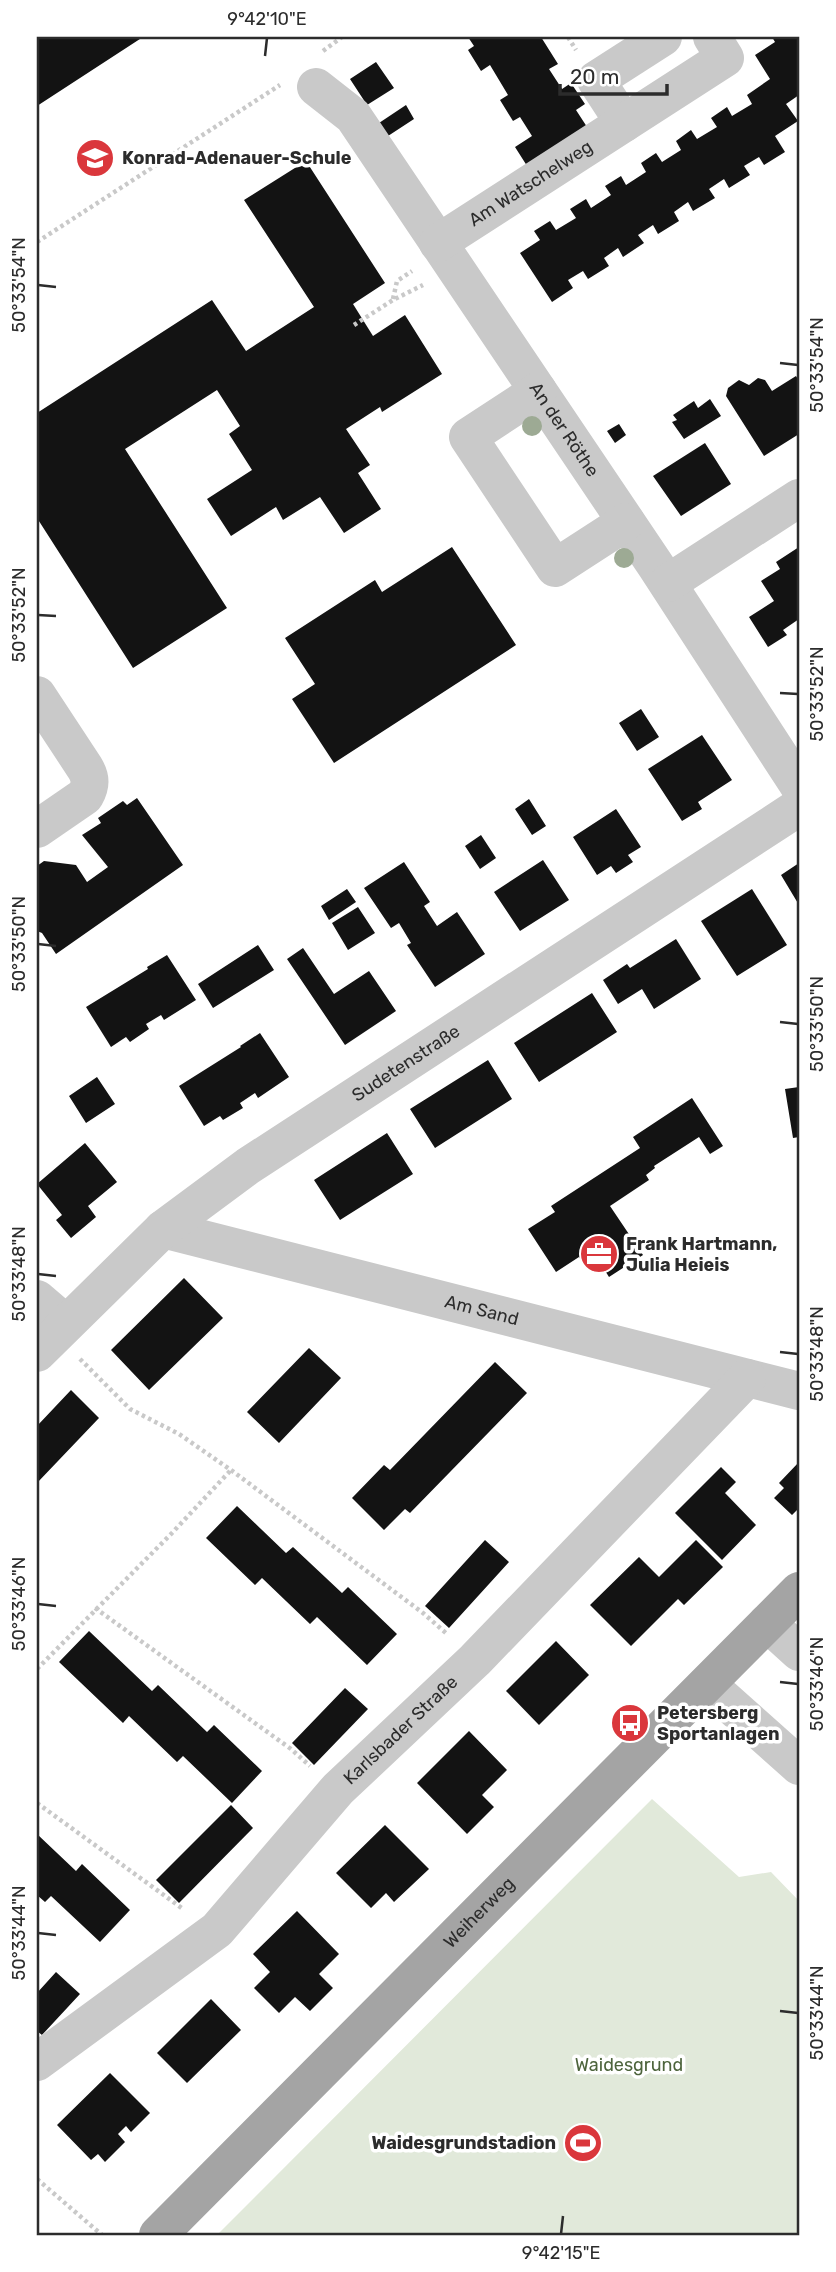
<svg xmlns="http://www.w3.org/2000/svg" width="836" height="2272" viewBox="0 0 836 2272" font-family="Rubik,sans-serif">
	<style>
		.green { fill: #e1e9da }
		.building { fill: #131313 }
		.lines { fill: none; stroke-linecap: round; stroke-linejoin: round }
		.path { stroke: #c9c9c9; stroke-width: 4.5; stroke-dasharray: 3.5 3.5; stroke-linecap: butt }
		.minor { stroke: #c9c9c9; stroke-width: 38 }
		.major { stroke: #a4a4a4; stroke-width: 38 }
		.tree { fill: #9daa94 }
		.ticks { fill: none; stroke: #2c2c2c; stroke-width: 2.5 }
		.labels { text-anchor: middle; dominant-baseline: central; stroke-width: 7; stroke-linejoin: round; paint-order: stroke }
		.poi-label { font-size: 18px; font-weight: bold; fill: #2c2c2c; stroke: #fff; text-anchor: start }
		.street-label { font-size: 18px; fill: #2c2c2c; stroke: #fff }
		.park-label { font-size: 18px; fill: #4d643c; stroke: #fff }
		.neatline { fill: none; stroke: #2c2c2c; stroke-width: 2.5 }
		.ticks-label { font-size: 18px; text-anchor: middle; fill: #2c2c2c }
	</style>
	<rect width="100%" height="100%" fill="#fff"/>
	<!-- green -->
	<path class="green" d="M 652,1799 L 739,1877 L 771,1872 L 799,1901 L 799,2235 L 217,2235 Z"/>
	<!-- building -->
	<path class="building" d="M 37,37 L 143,37 L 37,106 Z
		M 468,37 L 541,37 L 558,64 L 549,69 L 562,89 L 571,83 L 585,104 L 576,110 L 589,130 L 529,169 L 515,147 L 532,136 L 520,117 L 513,121 L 500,100 L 508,95 L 490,65 L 481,71 L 468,50 L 474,46 Z
		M 772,37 L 799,37 L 799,95 L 786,104 L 798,121 L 775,136 L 785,152 L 764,165 L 759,157 L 744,166 L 750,175 L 729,188 L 724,179 L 709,189 L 715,198 L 693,211 L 688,202 L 674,212 L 679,221 L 658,234 L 653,225 L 638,235 L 644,243 L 623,257 L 618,248 L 604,258 L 609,266 L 588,279 L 583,271 L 568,280 L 573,288 L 552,302 L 520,253 L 540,240 L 534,231 L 550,221 L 556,230 L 576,218 L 570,209 L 586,199 L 591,208 L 611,195 L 605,186 L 621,176 L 626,185 L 646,172 L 641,163 L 656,153 L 662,162 L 681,150 L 676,141 L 691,130 L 697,139 L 717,127 L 711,118 L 727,107 L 732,116 L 752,104 L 747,95 L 770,79 L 755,55 L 775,42 Z
		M 376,62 L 394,88 L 367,105 L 350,79 Z
		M 406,105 L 414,119 L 388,136 L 379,123 Z
		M 306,161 L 385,283 L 353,304 L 373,336 L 405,315 L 442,374 L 382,412 L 380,407 L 346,429 L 370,465 L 358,473 L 381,509 L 344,533 L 320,497 L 283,520 L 276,507 L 231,536 L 207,499 L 252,470 L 229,434 L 240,426 L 217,390 L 125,449 L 227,608 L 133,668 L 37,518 L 37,413 L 212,300 L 246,351 L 314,307 L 244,200 Z
		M 796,376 L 799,381 L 799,434 L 764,456 L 726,396 L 728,388 L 739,380 L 749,385 L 758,378 L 765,380 L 772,391 Z
		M 710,399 L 721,416 L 684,439 L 672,422 L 677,420 L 673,415 L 694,401 L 698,408 Z
		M 619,424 L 626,435 L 615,443 L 607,431 Z
		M 705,443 L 731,484 L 681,516 L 653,476 Z
		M 452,547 L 516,645 L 334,763 L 292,699 L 315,684 L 285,638 L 375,580 L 382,592 Z
		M 799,547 L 799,619 L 783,630 L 787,635 L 768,647 L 749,617 L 774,601 L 761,581 L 780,569 L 776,562 Z
		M 641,709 L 659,737 L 637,751 L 619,723 Z
		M 702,735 L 732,780 L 698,802 L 702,809 L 682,821 L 648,769 Z
		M 137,798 L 183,865 L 56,954 L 42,933 L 37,931 L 37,866 L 44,861 L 76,865 L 87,882 L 108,867 L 82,835 L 101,823 L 98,818 L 123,801 L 127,805 Z
		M 529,799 L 546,826 L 532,835 L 515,809 Z
		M 616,809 L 641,847 L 628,855 L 633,862 L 616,873 L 611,866 L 597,875 L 573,837 Z
		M 481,835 L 496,858 L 480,869 L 465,846 Z
		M 543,860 L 569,900 L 520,931 L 494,892 Z
		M 404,862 L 430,902 L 424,906 L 437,926 L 457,912 L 485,954 L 435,987 L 407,945 L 411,943 L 399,923 L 391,928 L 364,888 Z
		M 799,863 L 799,905 L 781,875 Z
		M 347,889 L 356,902 L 329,920 L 321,906 Z
		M 752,889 L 787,945 L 737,976 L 701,921 Z
		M 358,907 L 375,933 L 348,950 L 332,923 Z
		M 676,939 L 701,979 L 654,1009 L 642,989 L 618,1004 L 603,980 L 627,964 L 630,968 Z
		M 258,945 L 274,970 L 213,1008 L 198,984 Z
		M 303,948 L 334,994 L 369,971 L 396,1011 L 345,1045 L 287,959 Z
		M 167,955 L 196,1000 L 164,1020 L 161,1015 L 146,1024 L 149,1029 L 130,1042 L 126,1037 L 111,1047 L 86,1007 L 148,969 L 147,967 Z
		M 592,993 L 617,1032 L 539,1082 L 514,1043 Z
		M 260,1033 L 289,1077 L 258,1098 L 255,1093 L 240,1103 L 243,1108 L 223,1120 L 220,1116 L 204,1126 L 179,1086 L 241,1047 L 240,1046 Z
		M 488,1060 L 512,1099 L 435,1148 L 410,1109 Z
		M 97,1077 L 115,1104 L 86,1123 L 69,1096 Z
		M 799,1087 L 799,1137 L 793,1138 L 785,1089 Z
		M 692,1098 L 723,1146 L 710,1154 L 699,1137 L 654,1166 L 655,1168 L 646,1175 L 649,1180 L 610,1206 L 643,1255 L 609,1277 L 594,1253 L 582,1261 L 579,1257 L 556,1272 L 528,1229 L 555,1212 L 551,1206 L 640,1148 L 633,1137 Z
		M 387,1133 L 413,1174 L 340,1220 L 314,1180 Z
		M 85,1143 L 117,1182 L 88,1206 L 96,1217 L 71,1238 L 56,1220 L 62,1215 L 37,1184 Z
		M 184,1278 L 223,1318 L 149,1390 L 111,1350 Z
		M 309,1348 L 341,1378 L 279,1443 L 247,1412 Z
		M 495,1362 L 527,1393 L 410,1513 L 405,1509 L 384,1530 L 352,1498 L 384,1465 L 390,1470 Z
		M 71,1390 L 99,1418 L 37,1483 L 37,1426 Z
		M 799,1462 L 799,1508 L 792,1515 L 774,1498 L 784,1488 L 779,1483 Z
		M 721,1467 L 736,1482 L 725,1493 L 756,1525 L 722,1560 L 675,1513 Z
		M 237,1506 L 286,1553 L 293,1547 L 342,1593 L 348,1587 L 397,1634 L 367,1665 L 317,1617 L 310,1624 L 262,1578 L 255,1585 L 206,1538 Z
		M 485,1540 L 509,1562 L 449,1628 L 425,1606 Z
		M 696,1540 L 723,1567 L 684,1605 L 678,1599 L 631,1646 L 590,1605 L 639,1557 L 659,1577 Z
		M 89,1631 L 152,1691 L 158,1685 L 207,1732 L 214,1725 L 262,1771 L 232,1803 L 183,1756 L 177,1762 L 129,1716 L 123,1723 L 59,1662 Z
		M 556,1641 L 589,1675 L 539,1725 L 506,1691 Z
		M 345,1688 L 368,1709 L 314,1765 L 292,1743 Z
		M 469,1731 L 507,1770 L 482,1795 L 494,1807 L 467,1834 L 417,1783 Z
		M 231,1805 L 253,1828 L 179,1903 L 156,1880 Z
		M 385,1825 L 429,1869 L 394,1902 L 386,1893 L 371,1908 L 336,1873 Z
		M 37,1834 L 76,1871 L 82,1864 L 130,1910 L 100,1942 L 51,1896 L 45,1902 L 37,1895 Z
		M 297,1911 L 339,1954 L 319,1974 L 333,1988 L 310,2011 L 295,1997 L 279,2013 L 254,1988 L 270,1972 L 253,1954 Z
		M 56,1972 L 80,1994 L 42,2035 L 37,2031 L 37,1993 Z
		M 211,1999 L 241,2030 L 187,2083 L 157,2053 Z
		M 110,2073 L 150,2113 L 131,2132 L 126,2126 L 118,2134 L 125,2142 L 105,2162 L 98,2154 L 91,2160 L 57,2125 Z"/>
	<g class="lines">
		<!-- path -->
		<path class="path" d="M 568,37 L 576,50
			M 323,51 L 342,37
			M 37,242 L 280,85
			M 393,299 L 397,281 L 412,271
			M 354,325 L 393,300 L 423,285
			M 80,1359 L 130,1409 L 179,1434 L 231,1470 L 423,1613 L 447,1634
			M 95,1608 L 291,1749 L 310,1766
			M 37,1669 L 172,1533 L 231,1470
			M 37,1803 L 183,1909
			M 37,2179 L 102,2235"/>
		<!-- minor -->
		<g class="minor">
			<path id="s1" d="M 316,87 L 353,116 L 656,566 L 799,786"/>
			<path d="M 624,123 L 596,80 L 663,37"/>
			<path id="s2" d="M 438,243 L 725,58 L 712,37"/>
			<path d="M 538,391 L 468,437 L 555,568 L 626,522"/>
			<path d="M 668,583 L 799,498"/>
			<path d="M 37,695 L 85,768 C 91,778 91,785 85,796 L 37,829"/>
			<path id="s3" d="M 163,1229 L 799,1391"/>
			<path d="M 37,1299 L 65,1323"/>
			<path id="s4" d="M 37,1353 L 163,1229 L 248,1166 L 799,807"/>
			<path d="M 767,1623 L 799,1652"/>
			<path d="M 707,1684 L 799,1766"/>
			<path id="s5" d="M 37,2062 L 217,1930 L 338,1789 L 475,1660 L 747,1378"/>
		</g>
		<!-- major -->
		<path class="major" id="s6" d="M 158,2235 L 799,1591"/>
	</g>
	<!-- trees -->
	<g class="tree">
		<circle cx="532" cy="426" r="10"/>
		<circle cx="624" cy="558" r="10"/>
	</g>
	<!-- ticks -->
	<path class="ticks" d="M 265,56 L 267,38M 38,285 L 56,287M 780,363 L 798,365M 38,615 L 56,616M 780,693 L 798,694M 38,944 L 56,946M 780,1022 L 798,1024M 38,1274 L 56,1276M 780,1352 L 798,1354M 38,1604 L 56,1606M 780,1682 L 798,1684M 38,1933 L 56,1935M 780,2011 L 798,2013M 561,2234 L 563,2216"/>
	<!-- icons -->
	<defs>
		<symbol id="school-disc" viewBox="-11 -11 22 22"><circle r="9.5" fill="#da373c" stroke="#fff"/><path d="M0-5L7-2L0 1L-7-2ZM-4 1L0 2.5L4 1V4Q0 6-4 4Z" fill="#fff"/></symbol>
		<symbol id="office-disc" viewBox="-11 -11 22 22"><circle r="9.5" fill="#da373c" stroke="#fff"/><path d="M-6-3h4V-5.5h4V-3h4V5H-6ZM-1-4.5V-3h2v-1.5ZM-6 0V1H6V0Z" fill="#fff"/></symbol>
		<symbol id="bus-disc" viewBox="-11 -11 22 22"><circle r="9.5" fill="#da373c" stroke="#fff"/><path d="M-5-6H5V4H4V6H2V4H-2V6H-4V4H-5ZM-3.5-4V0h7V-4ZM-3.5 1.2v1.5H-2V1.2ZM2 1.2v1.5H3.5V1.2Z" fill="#fff"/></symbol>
		<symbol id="stadium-disc" viewBox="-11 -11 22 22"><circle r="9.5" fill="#da373c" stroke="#fff"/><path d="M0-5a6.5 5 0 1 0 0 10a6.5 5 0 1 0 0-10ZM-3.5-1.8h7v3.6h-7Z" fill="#fff"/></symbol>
	</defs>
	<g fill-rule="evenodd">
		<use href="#school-disc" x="73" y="136" width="44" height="44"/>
		<use href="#office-disc" x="577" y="1232" width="44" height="44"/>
		<use href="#bus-disc" x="608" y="1701" width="44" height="44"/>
		<use href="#stadium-disc" x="561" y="2121" width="44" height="44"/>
	</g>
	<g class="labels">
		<!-- poi labels -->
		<g class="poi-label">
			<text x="122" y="158">Konrad-Adenauer-Schule</text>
			<text x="626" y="1244">Frank Hartmann,<tspan x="626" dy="21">Julia Heieis</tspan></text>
			<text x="657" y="1713">Petersberg<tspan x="657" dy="21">Sportanlagen</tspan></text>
			<text x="556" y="2143" text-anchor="end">Waidesgrundstadion</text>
		</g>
		<!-- street labels -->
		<g class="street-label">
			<text stroke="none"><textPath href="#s2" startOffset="110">Am Watschelweg</textPath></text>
			<text stroke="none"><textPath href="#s1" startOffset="425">An der Röthe</textPath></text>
			<text stroke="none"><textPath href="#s4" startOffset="471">Sudetenstraße</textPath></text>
			<text stroke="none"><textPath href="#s3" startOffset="329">Am Sand</textPath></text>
			<text stroke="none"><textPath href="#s5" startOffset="495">Karlsbader Straße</textPath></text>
			<text stroke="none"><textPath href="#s6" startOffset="455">Weiherweg</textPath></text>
		</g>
		<!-- park labels -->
		<g class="park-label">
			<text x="629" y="2065">Waidesgrund</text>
		</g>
	</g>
	<!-- border -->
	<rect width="836" height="2272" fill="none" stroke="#ffffff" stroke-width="77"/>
	<!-- scale -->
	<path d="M560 84v10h107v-10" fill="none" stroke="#2c2c2c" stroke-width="3.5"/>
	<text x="570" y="84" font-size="21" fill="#2c2c2c" stroke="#ffffff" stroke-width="5" paint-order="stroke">20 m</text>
	<rect x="38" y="38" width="760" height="2196" class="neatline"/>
	<g class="ticks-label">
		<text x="267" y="25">9°42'10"E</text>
		<text transform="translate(19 285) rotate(-90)" y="6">50°33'54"N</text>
		<text transform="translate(817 365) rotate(-90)" y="6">50°33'54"N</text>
		<text transform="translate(19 615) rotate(-90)" y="6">50°33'52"N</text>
		<text transform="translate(817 694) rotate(-90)" y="6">50°33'52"N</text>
		<text transform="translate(19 944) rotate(-90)" y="6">50°33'50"N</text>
		<text transform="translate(817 1024) rotate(-90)" y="6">50°33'50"N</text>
		<text transform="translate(19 1274) rotate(-90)" y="6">50°33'48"N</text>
		<text transform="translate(817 1354) rotate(-90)" y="6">50°33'48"N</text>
		<text transform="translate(19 1604) rotate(-90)" y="6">50°33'46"N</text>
		<text transform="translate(817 1684) rotate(-90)" y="6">50°33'46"N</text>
		<text transform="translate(19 1933) rotate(-90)" y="6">50°33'44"N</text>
		<text transform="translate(817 2013) rotate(-90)" y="6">50°33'44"N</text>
		<text x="561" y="2259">9°42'15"E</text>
	</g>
</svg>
